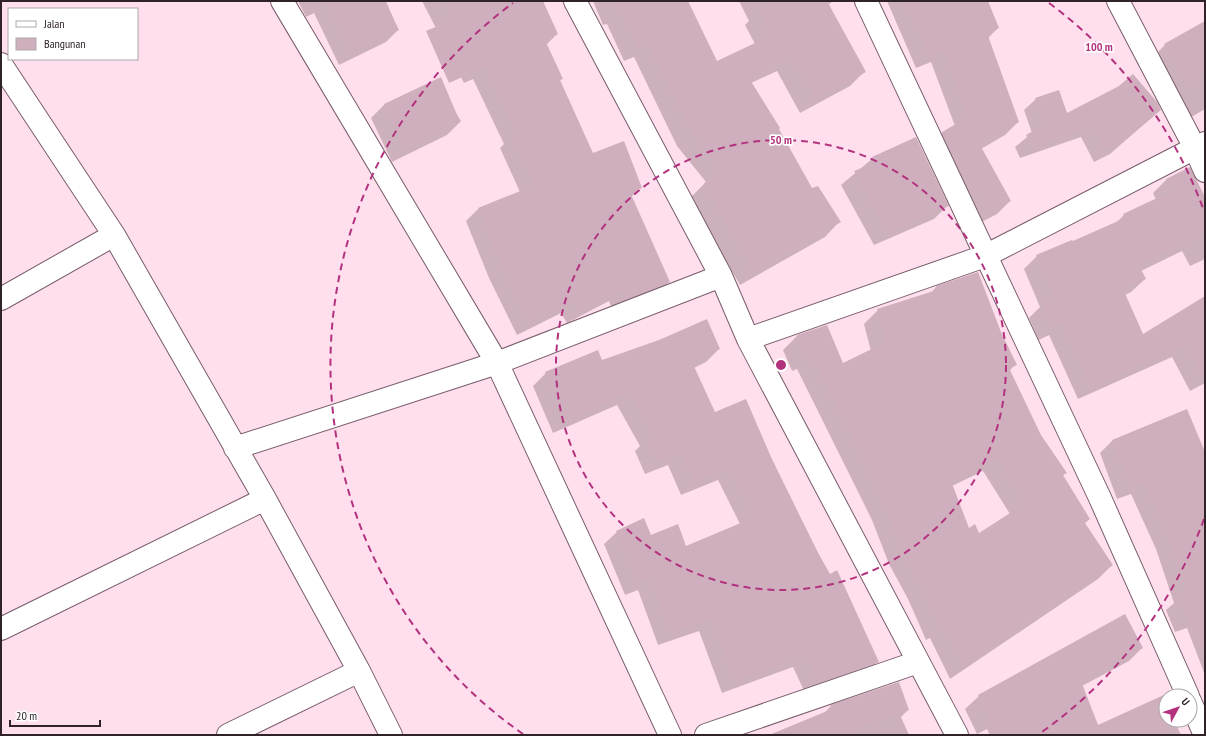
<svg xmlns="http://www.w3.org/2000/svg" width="1206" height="736" viewBox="0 0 1206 736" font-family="'PT Sans Narrow',sans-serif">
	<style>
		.shadow { fill: #0003; fill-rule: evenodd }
		.building { fill: #cfafbe; fill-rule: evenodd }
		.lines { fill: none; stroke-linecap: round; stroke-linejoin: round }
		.minor-casing { stroke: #785c6a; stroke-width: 24 }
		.minor { stroke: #fff; stroke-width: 22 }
		.ring { fill: none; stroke: #b2327e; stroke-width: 2; stroke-dasharray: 7 5 }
		.centre { fill: #b2327e; stroke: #fff; stroke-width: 2 }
		.ring-label { font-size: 12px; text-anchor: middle; font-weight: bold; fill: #b2327e; stroke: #fff; stroke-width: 3.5; stroke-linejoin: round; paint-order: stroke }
	</style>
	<rect width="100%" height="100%" fill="#ffdeed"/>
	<!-- shadow -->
	<path class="shadow" d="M 298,1 L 386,1 L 398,30 L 386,42 L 339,65 L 314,13 L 306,17 Z
		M 422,1 L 542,1 L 557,34 L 546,45 L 561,79 L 559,81 L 593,154 L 641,187 L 631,197 L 669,282 L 657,294 L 613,311 L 609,301 L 567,323 L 561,313 L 517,335 L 489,278 L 466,221 L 478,209 L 520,192 L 500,148 L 504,144 L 473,79 L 464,83 Z
		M 593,1 L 687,1 L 716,62 L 755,44 L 745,25 L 749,21 L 739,1 L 833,1 L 828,5 L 865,71 L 850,86 L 800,113 L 777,71 L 751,83 L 812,190 L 839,222 L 825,237 L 740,285 L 690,198 L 706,182 L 677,146 L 634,57 L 624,61 L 607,24 L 603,25 Z
		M 887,1 L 987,1 L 998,28 L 988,38 L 1018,122 L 1005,135 L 981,149 L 1010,201 L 997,214 L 976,225 L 930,146 L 942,133 L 955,126 L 931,62 L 916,68 Z
		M 1205,23 L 1205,109 L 1188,119 L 1147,63 L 1165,45 Z
		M 436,80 L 461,121 L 447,135 L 392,162 L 371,118 L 384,105 Z
		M 1036,99 L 1066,115 L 1160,110 L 1110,154 L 1094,162 L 1081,137 L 1020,158 L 1015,147 L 1032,133 L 1024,110 Z
		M 873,158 L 947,206 L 934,219 L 874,245 L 841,185 Z
		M 1189,168 L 1205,199 L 1205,259 L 1190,266 L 1182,251 L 1141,271 L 1145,279 L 1131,292 L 1125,295 L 1143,335 L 1205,297 L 1205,383 L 1190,391 L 1172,357 L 1078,399 L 1049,335 L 1039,340 L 1029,318 L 1040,307 L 1024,269 L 1037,256 L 1072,242 L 1116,223 L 1124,215 L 1156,200 L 1153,193 L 1166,180 Z
		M 936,287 L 1000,333 L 1016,364 L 1009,371 L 1040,436 L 1065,473 L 1062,476 L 1084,524 L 1112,565 L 1098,579 L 950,679 L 930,638 L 926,640 L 908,599 L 889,564 L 872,520 L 797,369 L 792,371 L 783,350 L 797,336 L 827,326 L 842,365 L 871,351 L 864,324 L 878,310 L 930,294 ZM 983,471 L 1010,514 L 979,534 L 968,529 L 952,486 Z
		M 719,349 L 706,362 L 694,368 L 715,414 L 770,457 L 818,553 L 877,662 L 865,675 L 806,695 L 793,667 L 722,693 L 699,631 L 658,645 L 638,590 L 625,595 L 604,544 L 617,532 L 651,536 L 686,547 L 740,524 L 718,480 L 681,495 L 668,465 L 645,474 L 635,451 L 640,446 L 617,405 L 553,433 L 533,386 L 546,373 L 601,362 Z
		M 1186,411 L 1205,455 L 1205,461 L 1198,468 L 1205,483 L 1205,675 L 1187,628 L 1175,632 L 1166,610 L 1174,603 L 1156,549 L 1131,494 L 1117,499 L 1100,453 L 1112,441 Z
		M 1142,648 L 1129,661 L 1082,686 L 1098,726 L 1166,704 L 1166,720 L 1174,720 L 1181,735 L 990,735 L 987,729 L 977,734 L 965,709 L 979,696 Z
		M 898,683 L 908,710 L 901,717 L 909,735 L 784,735 L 824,713 L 831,706 Z"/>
	<!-- building -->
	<path class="building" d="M 325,1 L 385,1 L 399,30 L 351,53 Z
		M 444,1 L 543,1 L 558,34 L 545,40 L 563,79 L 560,80 L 593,153 L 624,141 L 642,188 L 630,192 L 670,282 L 626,300 L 621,290 L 579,312 L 574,302 L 529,323 L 501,265 L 478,208 L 535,185 L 511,135 L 517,133 L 485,67 L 449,83 L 426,31 L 452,20 Z
		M 617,1 L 688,1 L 717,61 L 772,35 L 759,9 L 775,1 L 827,1 L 866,72 L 815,99 L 792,57 L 749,78 L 780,128 L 779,129 L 812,188 L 818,186 L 841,222 L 754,272 L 704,183 L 723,172 L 691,131 L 648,43 L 638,48 Z
		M 906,1 L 988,1 L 999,28 L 987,33 L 1019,122 L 980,145 L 1011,201 L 989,213 L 978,193 L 972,196 L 942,132 L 968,117 L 944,50 L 929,56 Z
		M 1205,21 L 1205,73 L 1188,87 L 1164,44 Z
		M 1133,74 L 1157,102 L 1161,110 L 1122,143 L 1106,151 L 1093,126 L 1032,147 L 1026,135 L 1044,125 L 1035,98 L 1059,90 L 1067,113 L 1119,86 Z
		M 441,77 L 460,122 L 437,132 L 438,134 L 406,150 L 384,104 Z
		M 916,137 L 949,206 L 888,233 L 854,171 L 875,163 L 872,157 Z
		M 1190,167 L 1205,197 L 1205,234 L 1139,265 L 1146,279 L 1123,289 L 1143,334 L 1205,296 L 1205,381 L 1185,345 L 1091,387 L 1062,323 L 1052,327 L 1042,304 L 1055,298 L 1036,255 L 1072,240 L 1073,241 L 1125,218 L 1123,214 L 1172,191 L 1166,179 Z
		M 978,272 L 1001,332 L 1017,365 L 1009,368 L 1041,435 L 1067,473 L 1063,475 L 1090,519 L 1085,523 L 1113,565 L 964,666 L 944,625 L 940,626 L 921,585 L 902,550 L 885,506 L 864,463 L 811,356 L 806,358 L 797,335 L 827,325 L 843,363 L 886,342 L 877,309 L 937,290 L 936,286 ZM 997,458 L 1026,503 L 979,533 L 975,524 L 969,528 L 951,481 Z
		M 707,319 L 720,349 L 692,362 L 715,412 L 746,399 L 771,457 L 818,553 L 830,574 L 837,570 L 879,662 L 819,683 L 806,655 L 735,681 L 711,619 L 671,633 L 650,578 L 638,583 L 616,531 L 644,518 L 651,535 L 678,524 L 686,546 L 755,517 L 730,468 L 694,483 L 681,453 L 658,462 L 647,437 L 654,435 L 630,393 L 566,421 L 545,372 L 598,350 L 602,360 L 659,340 Z
		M 1187,409 L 1205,452 L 1204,660 L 1178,597 L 1187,593 L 1168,537 L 1144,482 L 1130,487 L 1112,440 Z
		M 1125,614 L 1143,648 L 1081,681 L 1098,725 L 1166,694 L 1166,735 L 997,735 L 978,695 Z
		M 899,682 L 909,710 L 841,735 L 769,735 L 832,709 L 830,705 Z"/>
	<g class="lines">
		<defs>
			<path id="minor" d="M 282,1 L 497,363 L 670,735
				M 575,1 L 721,276 L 748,339 L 957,735
				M 866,1 L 1100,498 L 1188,696
				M 1118,1 L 1195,148 L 1205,171
				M 1,64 L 114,235 L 265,499 L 359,671 L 391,735
				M 1,299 L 114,235
				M 748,339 L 985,256 L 1205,143
				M 235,448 L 497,363 L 721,276
				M 1,629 L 265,499
				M 1190,701 L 1205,735
				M 228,735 L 359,671
				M 706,735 L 918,662"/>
		</defs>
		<!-- minor casing -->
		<use href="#minor" class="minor-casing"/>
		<!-- minor -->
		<use href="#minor" class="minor"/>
	</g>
	<!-- distance rings -->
	<g class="ring">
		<circle cx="781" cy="365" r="225"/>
		<path d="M1204 519A450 450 0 0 1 1039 734M523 734A450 450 0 0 1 513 3M1049 3A450 450 0 0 1 1204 211"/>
	</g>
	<circle cx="781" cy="365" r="6" class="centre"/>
	<g class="ring-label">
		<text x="1099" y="51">100 m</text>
		<text x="781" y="144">50 m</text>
	</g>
	<!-- border -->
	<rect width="1206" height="736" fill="none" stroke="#2f2329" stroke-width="4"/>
	<!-- legend -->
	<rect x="8" y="8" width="130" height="52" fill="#ffffff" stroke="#aca7a9"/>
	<rect x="16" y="21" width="20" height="6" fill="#ffffff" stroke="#aca7a9"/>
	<text x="44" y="28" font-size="12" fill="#2f2329">Jalan</text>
	<rect x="16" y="38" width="20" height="12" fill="#cfafbe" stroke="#aca7a9"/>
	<text x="44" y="48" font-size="12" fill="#2f2329">Bangunan</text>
	<!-- north arrow -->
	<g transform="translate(1178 708) rotate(50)"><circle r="19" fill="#ffffff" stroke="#aca7a9"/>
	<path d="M0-3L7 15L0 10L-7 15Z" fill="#b2327e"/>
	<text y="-6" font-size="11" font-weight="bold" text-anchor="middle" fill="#2f2329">U</text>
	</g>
	<!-- scale -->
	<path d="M10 720v6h90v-6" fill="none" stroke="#2f2329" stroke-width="2"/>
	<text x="16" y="720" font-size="12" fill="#2f2329" stroke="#ffffff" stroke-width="3" paint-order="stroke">20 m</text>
</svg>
